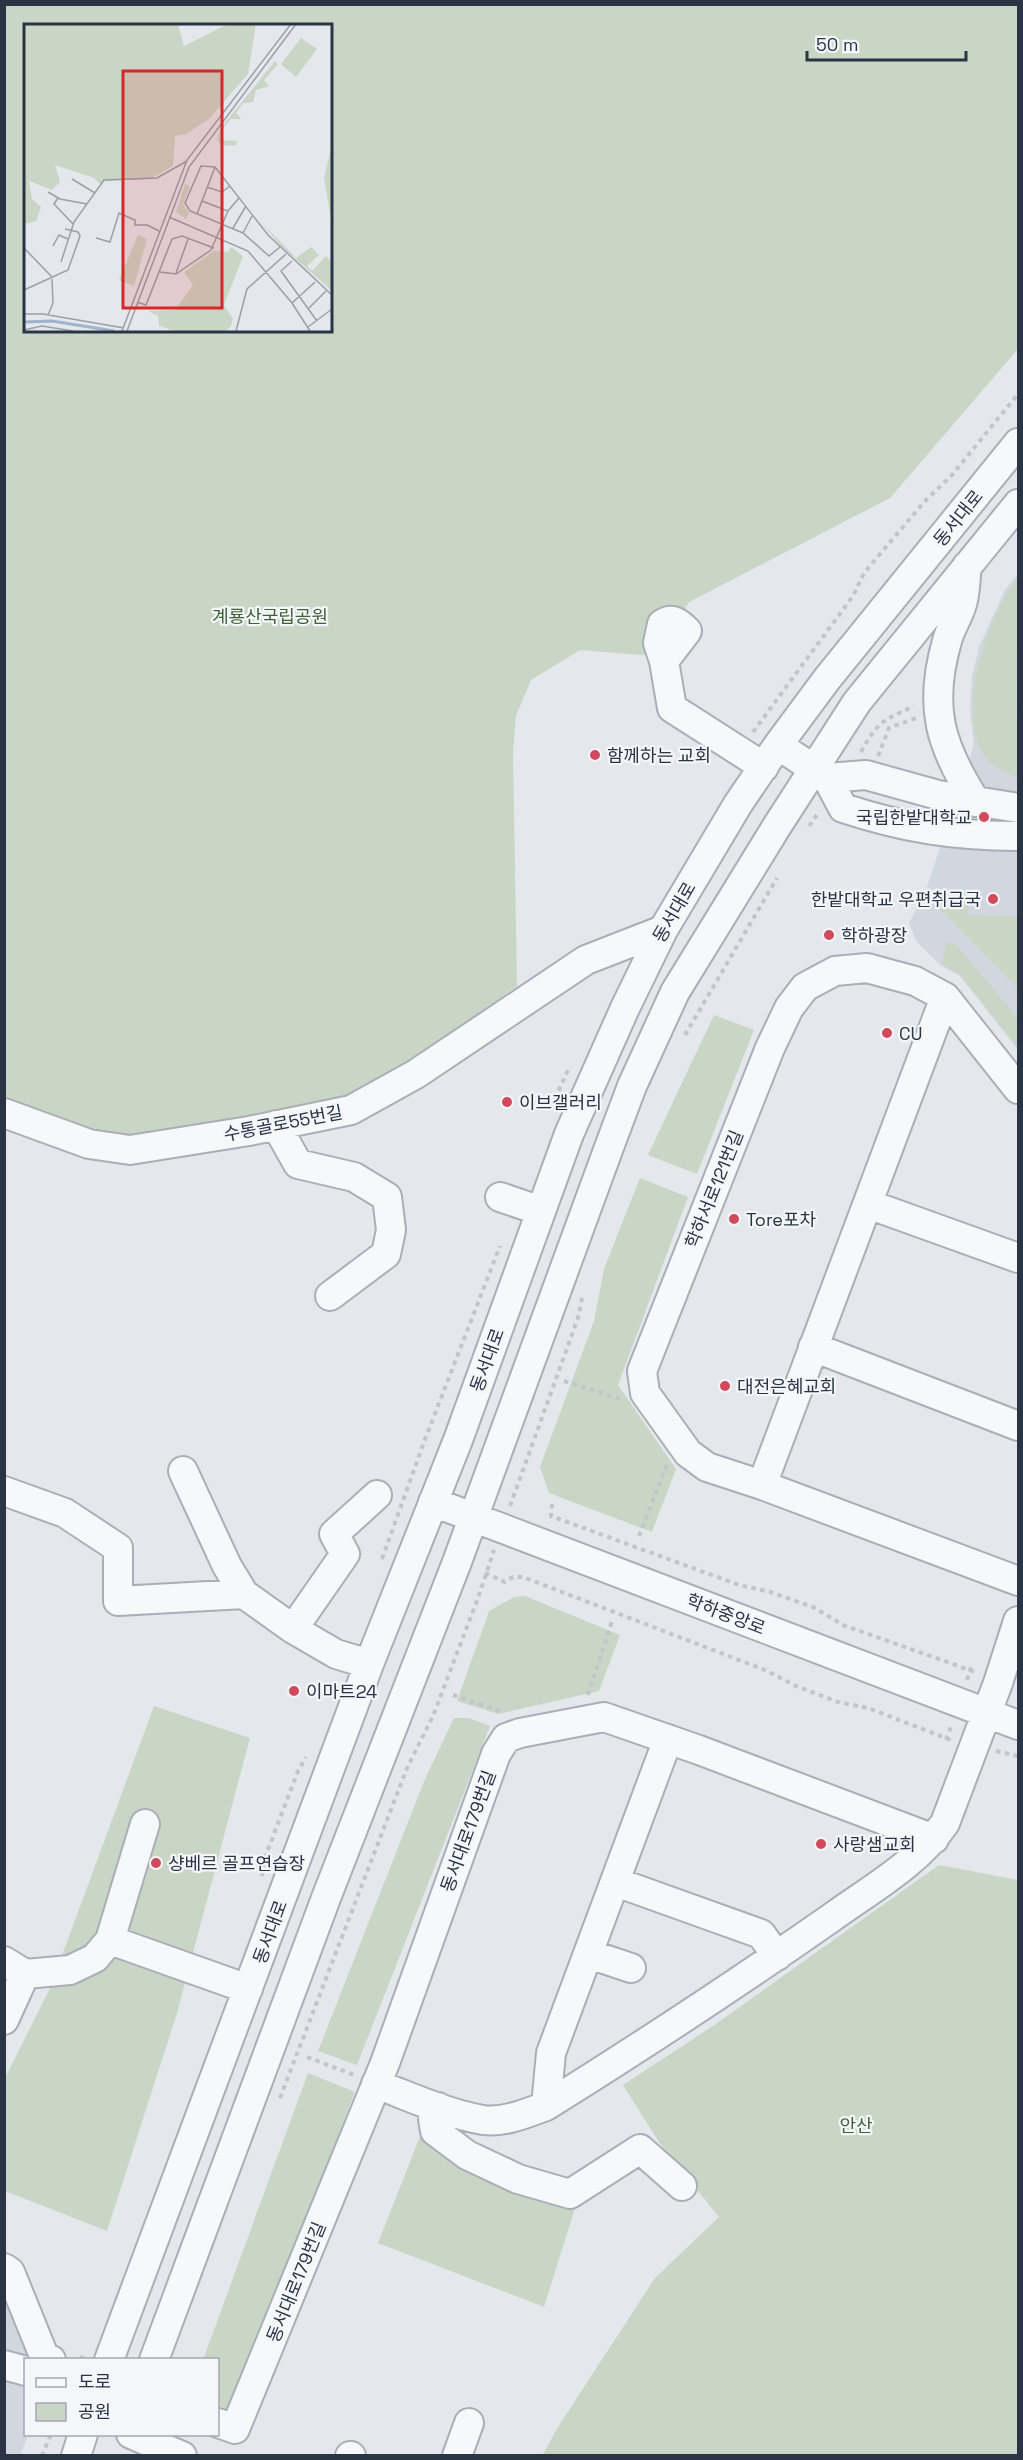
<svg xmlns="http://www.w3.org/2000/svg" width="1023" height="2460" viewBox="0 0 1023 2460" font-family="'Space Grotesk','Noto Sans KR',sans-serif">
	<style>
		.built { fill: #d2d6de }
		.green { fill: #c9d6c5; fill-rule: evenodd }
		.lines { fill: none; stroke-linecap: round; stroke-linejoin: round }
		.minor-casing { stroke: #a9aeb7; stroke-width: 32 }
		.path { stroke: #c2c5cb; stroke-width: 4; stroke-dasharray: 4.5 4.5; stroke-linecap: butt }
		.minor { stroke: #f7f8fa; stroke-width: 28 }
		.poi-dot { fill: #d1495b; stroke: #f4f6f9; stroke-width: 2 }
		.labels { text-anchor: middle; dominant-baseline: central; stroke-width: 4.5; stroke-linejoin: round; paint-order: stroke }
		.street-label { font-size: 18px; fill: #2b3445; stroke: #f4f6f9 }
		.park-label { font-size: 18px; fill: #3f6138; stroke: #f4f6f9 }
		.poi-label { font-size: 18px; fill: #2b3445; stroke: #f4f6f9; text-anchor: start }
		.inset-river { fill: none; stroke: #9fb4cc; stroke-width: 3 }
		.inset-road { fill: none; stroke: #9a9fa9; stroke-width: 1.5 }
		.view { fill: #d62828; fill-opacity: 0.15; stroke: #d62828; stroke-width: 3 }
		.inset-edge { fill: none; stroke: #2b3445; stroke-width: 3 }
	</style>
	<rect width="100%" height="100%" fill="#e4e7ec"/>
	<!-- built -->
	<path class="built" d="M 1018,574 L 1018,1050 L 960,976 L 940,965 L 916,941 L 909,923 L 926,890 L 974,744 L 970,710 L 972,677 L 979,647 L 1005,590 Z
		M 4,2300 L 36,2359 L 26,2360 L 26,2434 L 28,2435 L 20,2455 L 5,2455 Z"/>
	<!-- green -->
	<path class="green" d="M 5,5 L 1018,5 L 1018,349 L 890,498 L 689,602 L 653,656 L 580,650 L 531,680 L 516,716 L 513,752 L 517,986 L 391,1077 L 347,1102 L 131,1143 L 5,1127 ZM 26,26 L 330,26 L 330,330 L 26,330 Z
		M 1018,578 L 1016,716 L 1018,718 L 1018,776 L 1014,776 C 1004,771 990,765 984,755 C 955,710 987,616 1018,578 Z
		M 969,894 L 968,915 L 1018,916 L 1018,988 L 927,896 Z
		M 946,942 L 956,944 L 1018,1018 L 1018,1047 L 960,975 L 942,964 Z
		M 714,1015 L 754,1030 L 697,1174 L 648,1155 Z
		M 640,1178 L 688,1197 L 618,1385 L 676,1469 L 652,1532 L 549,1493 L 540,1467 L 594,1321 L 604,1269 Z
		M 525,1596 L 620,1635 L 599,1691 L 498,1714 L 457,1701 L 489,1611 L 514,1597 Z
		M 154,1706 L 250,1738 L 177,2013 L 107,2231 L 5,2191 L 4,2080 L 50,1988 Z
		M 454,1718 L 469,1718 L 490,1726 L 357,2065 L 318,2051 L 425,1779 Z
		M 939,1865 L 1018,1880 L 1018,2455 L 542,2456 L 558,2427 L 655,2278 L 719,2217 L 659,2142 L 623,2085 L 713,2026 Z
		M 308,2073 L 355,2092 L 233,2404 L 223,2414 L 218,2414 L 218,2360 L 203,2360 Z
		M 421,2134 L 475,2169 L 576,2205 L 544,2307 L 378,2243 Z"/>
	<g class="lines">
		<defs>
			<path id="minor" d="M 967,566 C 965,579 966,595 961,607 C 957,619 950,629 947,641 C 928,707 940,746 976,802
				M 664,661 L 687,631 C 679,623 673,617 662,624 L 658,643 L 664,661 L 672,708 L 764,767
				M 778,745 L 827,778 L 843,808 C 904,828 954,836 1018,836
				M 827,778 L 866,775 L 938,795 L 1018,808
				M 1018,1089 L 945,997 L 915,981 L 867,968 L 835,971 L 805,987 L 789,1008 L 770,1048 L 642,1371 L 645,1393 L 688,1453 L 707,1467 L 762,1485 L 1018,1581
				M 4,1113 L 89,1144 L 130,1150 L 249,1131 L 351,1110 L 416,1074 L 586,960 L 663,930
				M 276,1125 L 298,1164 L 354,1177 L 387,1197 L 391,1230 L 386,1254 L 330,1296
				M 500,1197 L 541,1211
				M 868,1204 L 1018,1258
				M 813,1347 L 1018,1426
				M 183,1471 L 227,1566 L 244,1594
				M 762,1485 L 945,997
				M 4,1491 L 65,1513 L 118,1548 L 118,1601 L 244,1594 L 293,1629 L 336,1654 L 369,1664
				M 433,1502 L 1018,1725
				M 293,1629 L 345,1554 L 334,1534 L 377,1495
				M 616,1882 L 761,1934 L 777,1956
				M 110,1940 L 248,1989
				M 589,1954 L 631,1968
				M 4,1961 L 25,1974 L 70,1970 L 95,1958 L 110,1940 L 145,1824
				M 4,2020 L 25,1974
				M 376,2084 C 411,2097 447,2114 483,2120 C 504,2123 527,2113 546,2106 C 642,2046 738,1983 831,1918 C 871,1889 917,1864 945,1823 L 998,1683 L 1018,1621
				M 546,2106 L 551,2053 L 668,1739
				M 438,2107 L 433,2119 L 435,2131 L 467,2155 L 518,2179 L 570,2194 L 640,2149 L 682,2186
				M 4,2268 L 10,2272 L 44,2356 L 51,2360
				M 109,2360 L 369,1664 L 458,1440 L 569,1134 L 625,1008 L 663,930 L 738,804 L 778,745 L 827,679 L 1018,443
				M 154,2360 L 326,1898 L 457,1562 L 608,1150 L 632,1086 L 675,992 L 777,826 L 857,702 L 1018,504
				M 4,2365 L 26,2371
				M 218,2423 L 235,2429 L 385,2063 L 496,1754 L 506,1738 L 520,1733 L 604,1717 L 699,1750 L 934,1839
				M 131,2434 L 182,2456
				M 76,2456 L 83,2434
				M 350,2456 L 351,2456
				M 457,2456 L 469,2423"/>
		</defs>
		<!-- minor casing -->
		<use href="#minor" class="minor-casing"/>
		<!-- path -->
		<path class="path" d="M 753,732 L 853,596 L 864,573 L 924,502 L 952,475 L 1018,394
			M 861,752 C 879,720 881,722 914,706
			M 878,756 L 889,728 L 916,718
			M 809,826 L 819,812
			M 685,1035 L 777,878
			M 555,1099 L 568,1070
			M 564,1381 L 621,1399
			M 552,1504 L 551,1516 L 739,1585 L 770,1592 L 815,1608 L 843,1625 L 978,1673
			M 510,1506 L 578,1318 L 582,1298
			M 639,1536 L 667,1464
			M 382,1559 L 424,1442 L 500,1246
			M 485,1573 L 505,1582 L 513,1577 L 523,1577 L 765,1670 L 796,1686 L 838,1702 L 868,1708 L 951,1740
			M 967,1680 L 971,1667
			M 453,1695 L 503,1712
			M 588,1695 L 612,1621
			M 946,1740 L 952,1724
			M 996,1751 L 1018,1756
			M 262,1876 L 264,1860 L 298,1771 L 306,1757
			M 307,2057 L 354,2075
			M 280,2098 L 407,1768 L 433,1716 L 478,1598 L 494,1550
			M 81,2360 L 84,2352
			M 42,2456 L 51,2434"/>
		<!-- minor -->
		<use href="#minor" class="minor"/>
	</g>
	<!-- markers -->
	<g class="poi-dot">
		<circle cx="595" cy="755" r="6"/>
		<circle cx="984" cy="817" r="6"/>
		<circle cx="993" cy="899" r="6"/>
		<circle cx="829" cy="935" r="6"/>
		<circle cx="887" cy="1033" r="6"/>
		<circle cx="507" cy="1102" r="6"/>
		<circle cx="734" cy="1219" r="6"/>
		<circle cx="725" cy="1386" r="6"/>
		<circle cx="294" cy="1691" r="6"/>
		<circle cx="821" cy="1844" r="6"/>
		<circle cx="156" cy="1863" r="6"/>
	</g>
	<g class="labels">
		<!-- street labels -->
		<g class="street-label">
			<text transform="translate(958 518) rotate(-51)">동서대로</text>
			<text transform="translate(674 912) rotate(-60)">동서대로</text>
			<text transform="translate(283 1123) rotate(-11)">수통골로55번길</text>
			<text transform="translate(714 1189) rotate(-68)">학하서로121번길</text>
			<text transform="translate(487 1360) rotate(-70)">동서대로</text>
			<text transform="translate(726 1614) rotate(21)">학하중앙로</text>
			<text transform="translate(468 1831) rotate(-70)">동서대로179번길</text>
			<text transform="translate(270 1932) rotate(-70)">동서대로</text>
			<text transform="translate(296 2282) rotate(-68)">동서대로179번길</text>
		</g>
		<!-- park labels -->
		<g class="park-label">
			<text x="270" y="616">계룡산국립공원</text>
			<text x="856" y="2125">안산</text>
		</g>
		<!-- poi labels -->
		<g class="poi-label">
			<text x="607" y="755">함께하는 교회</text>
			<text x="972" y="817" text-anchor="end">국립한밭대학교</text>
			<text x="981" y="899" text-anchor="end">한밭대학교 우편취급국</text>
			<text x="841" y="935">학하광장</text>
			<text x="899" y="1033">CU</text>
			<text x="519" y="1102">이브갤러리</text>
			<text x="746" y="1219">Tore포차</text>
			<text x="737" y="1386">대전은혜교회</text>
			<text x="306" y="1691">이마트24</text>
			<text x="833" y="1844">사랑샘교회</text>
			<text x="168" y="1863">샹베르 골프연습장</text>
		</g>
	</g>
	<!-- overview -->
	<g transform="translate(24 24)">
		<rect width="308" height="308" fill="#e4e7ec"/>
		<path d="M 0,0 L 154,0 L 160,22 L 204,0 L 232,0 L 224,50 L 185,95 L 162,110 L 151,112 L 149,142 L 126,155 L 81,157 L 77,161 L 70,154 L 31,141 L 36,158 L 28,166 L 5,157 L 8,175 L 17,183 L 12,197 L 0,200 ZM 277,14 L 293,25 L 272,53 L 257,40 ZM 251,37 L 254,40 L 240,56 L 245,62 L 232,66 L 229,78 L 219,79 L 212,89 L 217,95 L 207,95 L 198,105 L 198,116 L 213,117 L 212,121 L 197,122 L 193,115 L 197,104 ZM 307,124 L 308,195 L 307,195 L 300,154 ZM 161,160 L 166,162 L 159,180 L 165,189 L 162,195 L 152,188 ZM 236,197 L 272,234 L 287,223 L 295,231 L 283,242 L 288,247 L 302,232 L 307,237 L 307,266 L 256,221 ZM 114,211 L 123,215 L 110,262 L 95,256 ZM 207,223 L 219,232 L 200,281 L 209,295 L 207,302 L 202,307 L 151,307 L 135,302 L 134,292 L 124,287 L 151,286 L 169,261 L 160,248 L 190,227 L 204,228 Z" fill="#c9d6c5"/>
		<path class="inset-river" d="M 0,298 L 28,297 L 90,307"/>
		<path class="inset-road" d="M 48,155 L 71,169M 183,163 L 198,168 L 206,162M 24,168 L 36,175 L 63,180M 34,174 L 30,180 L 49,200M 178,177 L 204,187M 173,190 L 191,143M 145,193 L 224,227 L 268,279 L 286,307M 209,204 L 222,182M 219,209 L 228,192M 72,214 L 86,218 L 95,189 L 111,196 L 111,201 L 123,201 L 135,207M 29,222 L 35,211 L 44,215M 256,223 L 245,232 L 219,209 L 166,187 L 161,179 L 177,142 L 191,143 L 244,211 L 308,271M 0,224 L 28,253M 268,237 L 257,247 L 293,297M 37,238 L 50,198 L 80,156 L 133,154 L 163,137M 136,248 L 152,250 L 187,226 L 204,187 L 215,174M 152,249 L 164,215M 0,266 L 44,246 L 56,212 L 54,208 L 41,205M 113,278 L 122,281 L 148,215 L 158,212 L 190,224M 268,279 L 291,258M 285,284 L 302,267M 0,290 L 19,290 L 100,304M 24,291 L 29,279 L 28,255M 284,303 L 308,285M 0,306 L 18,302 L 49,307M 98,307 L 163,136 L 267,0M 103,307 L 165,143 L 272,0M 212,307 L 223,265 L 262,230"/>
		<path class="view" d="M 99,47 L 198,47 L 198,284 L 99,284 Z"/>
		<rect width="308" height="308" class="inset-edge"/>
	</g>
	<!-- border -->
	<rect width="1023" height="2460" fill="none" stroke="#2b3445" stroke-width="12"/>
	<!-- legend -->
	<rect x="24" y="2358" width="195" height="78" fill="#f4f6f9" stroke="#a4a8b1" stroke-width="1.5"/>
	<rect x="36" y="2378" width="30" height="9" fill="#f7f8fa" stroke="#a4a8b1" stroke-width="1.5"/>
	<text x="78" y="2388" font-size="18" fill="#2b3445">도로</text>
	<rect x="36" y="2403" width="30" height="18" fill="#c9d6c5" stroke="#a4a8b1" stroke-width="1.5"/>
	<text x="78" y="2418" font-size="18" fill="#2b3445">공원</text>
	<!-- scale -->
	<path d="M807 51v9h159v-9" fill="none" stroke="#2b3445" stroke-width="3"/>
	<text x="816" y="51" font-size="18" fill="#2b3445" stroke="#f4f6f9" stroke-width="4.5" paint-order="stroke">50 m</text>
</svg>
